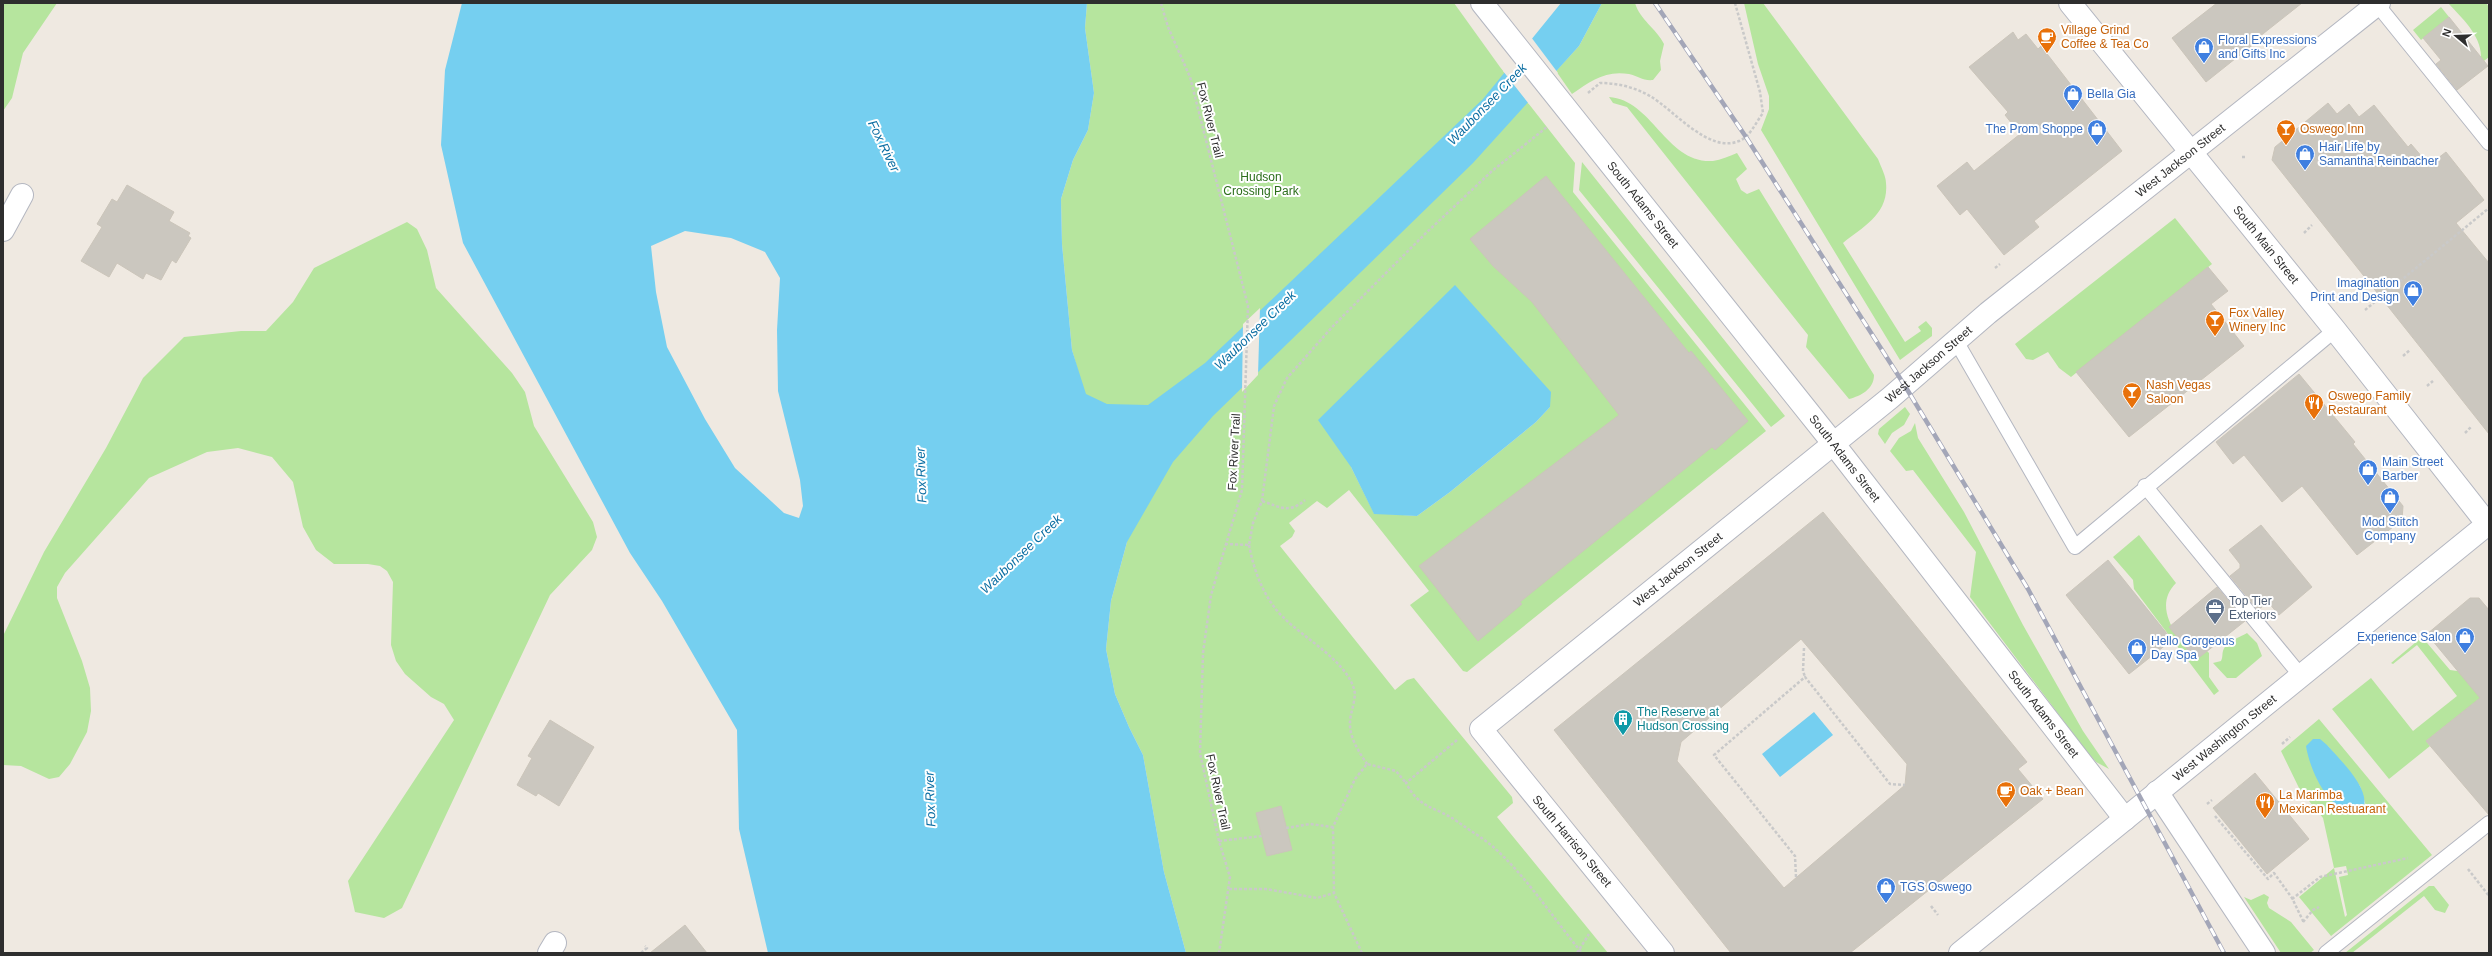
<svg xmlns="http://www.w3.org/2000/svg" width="2492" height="956" viewBox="0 0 2492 956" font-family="Arial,sans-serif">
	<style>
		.green { fill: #b6e59e; fill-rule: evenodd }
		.water { fill: #75cff0; fill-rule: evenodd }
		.pier { fill: #efe9e1 }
		.building { fill: #cbc7bf; stroke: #cbc5ba; fill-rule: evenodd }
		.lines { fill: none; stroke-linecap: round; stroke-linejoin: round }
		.lane-casing { stroke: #b4b7c1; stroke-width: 16 }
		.street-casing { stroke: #b4b7c1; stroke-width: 24 }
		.secondary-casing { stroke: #b4b7c1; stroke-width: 24 }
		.path { stroke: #c9c9c9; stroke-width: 2.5; stroke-dasharray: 3 2; stroke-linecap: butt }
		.lane { stroke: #fff; stroke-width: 14 }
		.street { stroke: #fff; stroke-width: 22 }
		.secondary { stroke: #fff; stroke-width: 22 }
		.rail-casing { stroke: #a3a6b8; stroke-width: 4.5 }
		.rail { stroke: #fff; stroke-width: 3; stroke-dasharray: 9; stroke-linecap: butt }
		.labels { text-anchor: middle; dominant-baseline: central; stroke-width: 4; stroke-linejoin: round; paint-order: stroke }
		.food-label { font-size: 12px; fill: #c56008; stroke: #fff; text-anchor: start }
		.shop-label { font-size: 12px; fill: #366cbe; stroke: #fff; text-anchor: start }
		.street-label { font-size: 12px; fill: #2e2e2e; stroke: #fff }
		.park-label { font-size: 12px; fill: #2c6e1b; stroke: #fff }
		.service-label { font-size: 12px; fill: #4e5e75; stroke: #fff; text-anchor: start }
		.culture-label { font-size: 12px; fill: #0d838f; stroke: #fff; text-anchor: start }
		.water-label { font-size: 13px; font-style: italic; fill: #0d6fa3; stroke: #fff }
	</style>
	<rect width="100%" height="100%" fill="#efe9e1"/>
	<!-- green -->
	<path class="green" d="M 3,3 L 57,3 L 23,53 L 12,98 L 3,111 Z
		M 1087,3 L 1454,3 L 1500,67 L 1575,163 L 1573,192 L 1766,431 L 1467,672 L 1463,671 L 1410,605 L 1429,591 L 1349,490 L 1327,508 L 1317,501 L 1289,523 L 1295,531 L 1292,537 L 1280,546 L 1395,690 L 1407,680 L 1414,678 L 1512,797 L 1513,803 L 1497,817 L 1608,953 L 1186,953 L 1164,872 L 1143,755 L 1129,727 L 1115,694 L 1106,649 L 1111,601 L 1127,542 L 1072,350 L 1062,244 L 1061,199 L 1073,160 L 1088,130 L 1094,93 L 1085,28 ZM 1550,407 L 1536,422 L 1450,492 L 1417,516 L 1374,513 L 1351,467 Z
		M 1602,3 L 1635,3 C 1640,20 1656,28 1664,44 L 1660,61 L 1661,70 L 1653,80 C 1643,81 1638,76 1629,74 C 1605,70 1591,81 1572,94 L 1556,71 L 1579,46 Z
		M 1744,3 L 1763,3 L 1878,159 C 1881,167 1886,176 1886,183 C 1889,214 1863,227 1843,243 L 1905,342 L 1921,331 L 1918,327 L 1926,321 L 1932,328 L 1932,336 L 1900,360 L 1761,130 L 1769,109 L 1769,96 L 1758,64 Z
		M 2448,3 L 2486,3 L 2489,7 L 2489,57 L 2480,64 C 2486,40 2463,19 2448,3 Z
		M 2441,7 L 2449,17 L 2421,40 L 2413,30 Z
		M 1609,97 C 1653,100 1666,164 1713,161 C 1721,160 1729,156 1737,153 L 1747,169 L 1736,179 L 1741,190 L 1747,194 L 1759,189 L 1874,375 C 1874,389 1861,396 1849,399 L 1806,347 L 1808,335 L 1627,107 L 1613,103 Z
		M 1582,162 L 1785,416 L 1771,427 L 1579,190 Z
		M 2175,218 L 2212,264 L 2071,377 L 2059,368 L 2048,352 L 2033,360 L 2026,359 L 2015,344 Z
		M 407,222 L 417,229 L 427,250 L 436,288 L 512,373 L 525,392 L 534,426 L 593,522 L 597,537 L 592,550 L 550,595 L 402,908 L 384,918 L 355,912 L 348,881 L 454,720 L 444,704 L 431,697 L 405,674 L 396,661 L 391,645 L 393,582 L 387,571 L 380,566 L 368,564 L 334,564 L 316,550 L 303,527 L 293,482 L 272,457 L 238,448 L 207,452 L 149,478 L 65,573 L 57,587 L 57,598 L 82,661 L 90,688 L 91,711 L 87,732 L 70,764 L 59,777 L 49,779 L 21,766 L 3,765 L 3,636 L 44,552 L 106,448 L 143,378 L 184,337 L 241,331 L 266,331 L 293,302 L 314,268 Z
		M 1905,407 L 1910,414 L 1904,425 L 1892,433 L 1885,444 L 1878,434 L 1879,429 Z
		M 1915,423 L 1918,438 L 1964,512 L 2023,625 L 2083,731 L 2109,769 L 2096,762 L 2084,748 L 1970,597 L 1976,552 L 1913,470 L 1906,471 L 1890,451 L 1899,438 L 1911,431 Z
		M 2139,535 L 2176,583 C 2151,608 2179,639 2195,660 L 2207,651 L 2209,653 L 2209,677 L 2219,691 L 2214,695 L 2134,589 L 2133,580 L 2113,557 Z
		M 2247,633 L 2257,643 L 2262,656 L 2236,678 L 2227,678 L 2213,663 L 2221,661 C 2223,657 2222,654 2223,651 C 2226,641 2241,637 2247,633 Z
		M 2422,637 L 2450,670 L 2457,671 L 2471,660 L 2489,691 L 2426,741 L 2430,746 L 2389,779 L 2332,709 L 2371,678 L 2413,731 L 2457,696 L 2417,645 L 2393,664 L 2391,663 Z
		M 2319,719 L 2432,855 L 2331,936 L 2299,897 L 2334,868 L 2323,818 L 2300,790 L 2281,751 ZM 2327,745 L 2360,786 L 2366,806 ZM 2346,866 L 2348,875 L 2339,877 L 2347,915 L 2345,917 L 2334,868 Z
		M 2429,886 L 2434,886 L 2449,905 L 2445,913 L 2435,910 L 2424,896 L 2352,953 L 2345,953 Z
		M 2264,894 L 2269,897 L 2267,903 L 2269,908 L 2291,922 L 2314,950 L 2310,953 L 2281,953 L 2244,897 L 2251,900 Z"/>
	<!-- water -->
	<path class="water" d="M 462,3 L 1087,3 L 1085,28 L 1094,93 L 1088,130 L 1073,160 L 1061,199 L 1062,244 L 1072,350 L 1086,394 L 1107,404 L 1148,405 L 1205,363 L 1483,99 L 1561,3 L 1602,3 L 1579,46 L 1473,163 L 1213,416 L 1173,462 L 1127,542 L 1111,601 L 1106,649 L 1115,694 L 1129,727 L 1143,755 L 1164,872 L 1186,953 L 768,953 L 739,829 L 737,730 L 662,601 L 630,553 L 463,243 L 441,145 L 445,70 ZM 685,231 L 731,238 L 765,252 L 780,278 L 777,330 L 778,391 L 800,480 L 803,506 L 799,518 L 784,513 L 735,468 L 705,419 L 667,347 L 656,292 L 651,246 Z
		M 1455,285 L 1551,392 L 1550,407 L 1536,422 L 1450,492 L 1417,516 L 1374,514 L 1351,467 L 1318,420 Z
		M 1814,712 L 1833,735 L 1780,777 L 1762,754 Z
		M 2313,739 L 2320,739 L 2327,745 C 2339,759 2376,793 2361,812 C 2330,817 2310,771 2306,746 Z"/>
	<!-- pier -->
	<path class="pier" d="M 1531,37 L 1558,73 L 1529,104 L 1503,71 Z
		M 1260,308 L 1258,375 L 1242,392 L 1243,324 Z"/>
	<!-- building -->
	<path class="building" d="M 2217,3 L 2302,3 L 2259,37 L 2260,39 L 2206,82 L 2172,38 Z
		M 2449,17 L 2488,66 L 2457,90 L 2436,64 L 2441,60 L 2423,38 Z
		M 2013,32 L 2018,40 L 2026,34 L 2038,49 L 2041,46 L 2122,151 L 2034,221 L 2039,227 L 2004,255 L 1967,209 L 1960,215 L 1937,186 L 1967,162 L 1974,171 L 2020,134 L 2005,115 L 2008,112 L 1969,67 Z
		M 2328,103 L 2337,114 L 2349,104 L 2359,117 L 2374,105 L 2408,147 L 2411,144 L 2429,165 L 2446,152 L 2484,200 L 2456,223 L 2489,263 L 2489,434 L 2272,160 L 2275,147 Z
		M 1546,176 L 1689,353 L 1691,351 L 1748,421 L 1715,450 L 1712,447 L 1520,602 L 1522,604 L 1478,641 L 1419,566 L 1619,415 L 1532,302 L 1493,266 L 1470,239 Z
		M 127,185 L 174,212 L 169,221 L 190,233 L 188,236 L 191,238 L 176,263 L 172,260 L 161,280 L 146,273 L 143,279 L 117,263 L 109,277 L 81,261 L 102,227 L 97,224 L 112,199 L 117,202 Z
		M 2208,267 L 2228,291 L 2211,304 L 2244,346 L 2129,437 L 2076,372 Z
		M 2299,374 L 2355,442 L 2353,444 L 2403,506 L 2402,520 L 2357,555 L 2302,486 L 2282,502 L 2244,455 L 2233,464 L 2216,442 Z
		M 1823,512 L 2027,762 L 2018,769 L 2043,799 L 1850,953 L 1731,953 L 1554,730 ZM 1801,639 L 1907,764 L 1905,785 L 1784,888 L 1677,761 L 1681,742 Z
		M 2261,525 L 2312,587 L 2279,615 L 2268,602 L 2258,610 L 2230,576 L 2240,568 L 2240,564 L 2229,550 Z
		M 2108,560 L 2172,640 L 2129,674 L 2066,595 Z
		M 2217,587 L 2245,621 L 2196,660 L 2169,627 Z
		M 2470,598 L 2479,598 L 2489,610 L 2489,815 L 2426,741 L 2480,698 L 2427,634 Z
		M 550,720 L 594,747 L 559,806 L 538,793 L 536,796 L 517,785 L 532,758 L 528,756 Z
		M 2255,773 L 2309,839 L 2267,874 L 2213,808 Z
		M 1281,806 L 1292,850 L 1267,856 L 1256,813 Z
		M 685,925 L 707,953 L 650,953 Z"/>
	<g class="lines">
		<defs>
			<path id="lane" d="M 2376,3 L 2489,143
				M 1956,341 L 2075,547 L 2335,330
				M 2145,486 L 2301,676
				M 2326,953 L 2489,823"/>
			<g id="street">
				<path id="s1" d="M 1482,3 L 1833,443 L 2125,819"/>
				<path id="s2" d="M 2070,3 L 2335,330 L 2489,526"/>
				<path d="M 3,230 L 22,195"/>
				<path d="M 2157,792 L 2264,953"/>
				<path d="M 549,953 L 555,943"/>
				<path id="s3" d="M 1663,953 L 1481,729 L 1890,398 L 1988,313 L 2379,3"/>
			</g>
			<g id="secondary">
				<path id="s4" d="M 1960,953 L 2489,523"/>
			</g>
		</defs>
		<!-- lane casing -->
		<use href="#lane" class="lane-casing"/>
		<!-- street casing -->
		<use href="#street" class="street-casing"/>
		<!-- secondary casing -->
		<use href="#secondary" class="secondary-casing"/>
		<!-- path -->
		<path class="path" d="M 1161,3 L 1168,27 L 1190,77 L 1248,306 L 1242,490 L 1211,595 L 1203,653 L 1200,753 L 1219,841 L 1230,877 L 1219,953
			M 1588,93 L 1600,83 C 1617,83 1634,87 1650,96 C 1674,110 1709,154 1739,141 C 1750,137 1756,122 1763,113 L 1760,92 L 1735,3
			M 2092,98 L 2096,95
			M 2242,157 L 2246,157
			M 2304,233 L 2312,225
			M 1995,268 L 2000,264
			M 2365,310 L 2489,208
			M 2403,356 L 2410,350
			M 2427,386 L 2433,381
			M 2465,433 L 2471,427
			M 1262,501 C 1280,507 1289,514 1305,500
			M 1225,544 L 1249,545 L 1253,523 L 1262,501 L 1274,406 L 1287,378 L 1334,325 L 1426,233 L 1492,171 L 1547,127
			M 1249,545 C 1254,571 1264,599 1284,618 C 1304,638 1346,661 1354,689 C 1357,698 1350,713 1350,722 C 1349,737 1359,752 1367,764
			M 1804,648 L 1803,671 L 1805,677
			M 1457,740 L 1406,783 C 1420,810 1436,806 1458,822 C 1469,830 1481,837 1491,845 C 1525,874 1553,918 1582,953
			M 2282,744 L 2290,737
			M 2207,804 L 2212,800
			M 2215,816 L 2268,879 L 2274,873 L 2292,898 L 2304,923
			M 1286,828 L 1310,824 L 1333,827
			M 1219,841 L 1262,836
			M 2468,869 L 2489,896
			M 1796,877 L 1795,856 L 1714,755 L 1805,677 L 1890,784 L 1905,785
			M 1229,889 L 1266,889 L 1317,898 L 1334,893
			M 2292,899 L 2320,877 L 2408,858
			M 1931,906 L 1938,915
			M 2303,922 L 2313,910 L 2319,907
			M 641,953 L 647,948 L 645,946
			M 1362,953 L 1334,893 L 1333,827 L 1355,779 L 1367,764 L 1396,771 L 1406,783
			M 1577,953 L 1589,934"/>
		<!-- lane -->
		<use href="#lane" class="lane"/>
		<!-- street -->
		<use href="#street" class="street"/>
		<!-- secondary -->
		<use href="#secondary" class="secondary"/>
		<defs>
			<path id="rail" d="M 1655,3 L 1746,137 L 1905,386 L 2028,589 L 2224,953"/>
		</defs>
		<!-- rail casing -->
		<use href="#rail" class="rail-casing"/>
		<!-- rail -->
		<use href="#rail" class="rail"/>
	</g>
	<!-- icons -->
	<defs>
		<symbol id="cafe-pin" viewBox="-11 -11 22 30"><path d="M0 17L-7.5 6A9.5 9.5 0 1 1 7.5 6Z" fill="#e8710a" stroke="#fff"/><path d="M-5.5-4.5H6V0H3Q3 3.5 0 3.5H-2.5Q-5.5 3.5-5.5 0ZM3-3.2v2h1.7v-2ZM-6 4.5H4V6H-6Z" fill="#fff"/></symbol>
		<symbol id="shop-pin" viewBox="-11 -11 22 30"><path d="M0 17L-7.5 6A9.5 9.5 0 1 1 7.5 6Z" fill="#3f7fe0" stroke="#fff"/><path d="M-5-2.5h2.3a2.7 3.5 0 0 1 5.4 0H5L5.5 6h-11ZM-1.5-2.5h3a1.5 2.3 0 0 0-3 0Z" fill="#fff"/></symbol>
		<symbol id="bar-pin" viewBox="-11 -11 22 30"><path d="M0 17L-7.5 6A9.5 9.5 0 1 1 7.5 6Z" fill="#e8710a" stroke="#fff"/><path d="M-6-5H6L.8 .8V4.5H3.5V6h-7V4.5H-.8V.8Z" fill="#fff"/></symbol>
		<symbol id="restaurant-pin" viewBox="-11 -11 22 30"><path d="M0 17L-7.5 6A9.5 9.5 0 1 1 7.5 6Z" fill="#e8710a" stroke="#fff"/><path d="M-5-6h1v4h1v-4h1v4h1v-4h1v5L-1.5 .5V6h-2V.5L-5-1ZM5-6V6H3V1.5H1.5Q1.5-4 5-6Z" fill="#fff"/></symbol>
		<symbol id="office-pin" viewBox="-11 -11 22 30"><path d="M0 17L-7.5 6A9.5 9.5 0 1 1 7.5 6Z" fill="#5c6f8a" stroke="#fff"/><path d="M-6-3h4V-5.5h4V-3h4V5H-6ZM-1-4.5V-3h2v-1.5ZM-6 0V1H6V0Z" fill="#fff"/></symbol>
		<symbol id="building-pin" viewBox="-11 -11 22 30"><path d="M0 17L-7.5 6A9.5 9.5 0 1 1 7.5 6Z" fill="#0f9aa8" stroke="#fff"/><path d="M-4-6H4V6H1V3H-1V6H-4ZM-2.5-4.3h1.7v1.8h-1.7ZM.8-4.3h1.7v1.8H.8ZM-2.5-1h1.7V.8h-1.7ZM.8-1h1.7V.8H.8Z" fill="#fff"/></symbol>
	</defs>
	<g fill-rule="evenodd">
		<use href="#cafe-pin" x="2036" y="26" width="22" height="30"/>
		<use href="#shop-pin" x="2193" y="36" width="22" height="30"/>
		<use href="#shop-pin" x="2062" y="83" width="22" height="30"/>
		<use href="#shop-pin" x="2086" y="118" width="22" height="30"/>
		<use href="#bar-pin" x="2275" y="118" width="22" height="30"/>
		<use href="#shop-pin" x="2294" y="143" width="22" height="30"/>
		<use href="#shop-pin" x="2402" y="279" width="22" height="30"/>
		<use href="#bar-pin" x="2204" y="309" width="22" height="30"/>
		<use href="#bar-pin" x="2121" y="381" width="22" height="30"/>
		<use href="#restaurant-pin" x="2303" y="392" width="22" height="30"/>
		<use href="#shop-pin" x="2357" y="458" width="22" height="30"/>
		<use href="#shop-pin" x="2379" y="486" width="22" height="30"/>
		<use href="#office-pin" x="2204" y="597" width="22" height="30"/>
		<use href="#shop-pin" x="2454" y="626" width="22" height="30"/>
		<use href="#shop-pin" x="2126" y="637" width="22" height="30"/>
		<use href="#building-pin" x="1612" y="708" width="22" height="30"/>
		<use href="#cafe-pin" x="1995" y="780" width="22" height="30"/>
		<use href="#restaurant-pin" x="2254" y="791" width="22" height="30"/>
		<use href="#shop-pin" x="1875" y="876" width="22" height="30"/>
	</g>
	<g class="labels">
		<!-- food labels -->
		<g class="food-label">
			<text x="2061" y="30">Village Grind<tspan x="2061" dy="14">Coffee &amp; Tea Co</tspan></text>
			<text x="2300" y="129">Oswego Inn</text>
			<text x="2229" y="313">Fox Valley<tspan x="2229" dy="14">Winery Inc</tspan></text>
			<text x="2146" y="385">Nash Vegas<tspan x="2146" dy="14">Saloon</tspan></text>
			<text x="2328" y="396">Oswego Family<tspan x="2328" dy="14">Restaurant</tspan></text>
			<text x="2020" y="791">Oak + Bean</text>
			<text x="2279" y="795">La Marimba<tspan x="2279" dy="14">Mexican Restuarant</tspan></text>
		</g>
		<!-- shop labels -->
		<g class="shop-label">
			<text x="2218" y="40">Floral Expressions<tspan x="2218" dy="14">and Gifts Inc</tspan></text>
			<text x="2087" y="94">Bella Gia</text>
			<text x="2083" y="129" text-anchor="end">The Prom Shoppe</text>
			<text x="2319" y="147">Hair Life by<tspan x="2319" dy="14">Samantha Reinbacher</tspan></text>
			<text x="2399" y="283" text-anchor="end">Imagination<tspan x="2399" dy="14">Print and Design</tspan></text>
			<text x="2382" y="462">Main Street<tspan x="2382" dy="14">Barber</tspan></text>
			<text x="2390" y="522" text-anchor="middle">Mod Stitch<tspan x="2390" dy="14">Company</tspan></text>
			<text x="2451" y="637" text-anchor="end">Experience Salon</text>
			<text x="2151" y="641">Hello Gorgeous<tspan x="2151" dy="14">Day Spa</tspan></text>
			<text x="1900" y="887">TGS Oswego</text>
		</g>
		<!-- street labels -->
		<g class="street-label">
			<text transform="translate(1210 120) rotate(76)">Fox River Trail</text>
			<text stroke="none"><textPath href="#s3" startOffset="1190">West Jackson Street</textPath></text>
			<text stroke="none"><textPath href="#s1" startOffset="258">South Adams Street</textPath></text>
			<text stroke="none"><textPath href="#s2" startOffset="311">South Main Street</textPath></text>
			<text stroke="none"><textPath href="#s3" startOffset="866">West Jackson Street</textPath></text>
			<text transform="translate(1234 452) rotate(-87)">Fox River Trail</text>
			<text stroke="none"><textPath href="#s1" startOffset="582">South Adams Street</textPath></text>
			<text stroke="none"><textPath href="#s3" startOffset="542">West Jackson Street</textPath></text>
			<text stroke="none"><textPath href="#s1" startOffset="906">South Adams Street</textPath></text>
			<text stroke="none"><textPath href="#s4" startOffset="341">West Washington Street</textPath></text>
			<text transform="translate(1218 792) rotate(78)">Fox River Trail</text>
			<text transform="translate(1572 841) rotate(50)">South Harrison Street</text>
		</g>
		<!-- park labels -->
		<g class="park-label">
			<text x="1261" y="177">Hudson<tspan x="1261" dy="14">Crossing Park</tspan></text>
		</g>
		<!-- service labels -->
		<g class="service-label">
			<text x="2229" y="601">Top Tier<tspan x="2229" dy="14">Exteriors</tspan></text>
		</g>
		<!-- culture labels -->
		<g class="culture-label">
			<text x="1637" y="712">The Reserve at<tspan x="1637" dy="14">Hudson Crossing</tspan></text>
		</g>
		<!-- water labels -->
		<g class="water-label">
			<text transform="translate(1487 104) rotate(-46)">Waubonsee Creek</text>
			<text transform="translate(884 146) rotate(64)">Fox River</text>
			<text transform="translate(1255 330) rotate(-44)">Waubonsee Creek</text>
			<text transform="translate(921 475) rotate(-92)">Fox River</text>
			<text transform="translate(1021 554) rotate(-44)">Waubonsee Creek</text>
			<text transform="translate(930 799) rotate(-92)">Fox River</text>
		</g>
	</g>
	<!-- border -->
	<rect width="2492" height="956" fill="none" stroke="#2e2e2e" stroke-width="8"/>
	<!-- north arrow -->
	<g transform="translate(2456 36) rotate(289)" stroke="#ffffff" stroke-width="3" paint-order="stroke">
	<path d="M0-3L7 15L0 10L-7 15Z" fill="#2e2e2e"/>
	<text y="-6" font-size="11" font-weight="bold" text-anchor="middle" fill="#2e2e2e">N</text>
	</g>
</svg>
